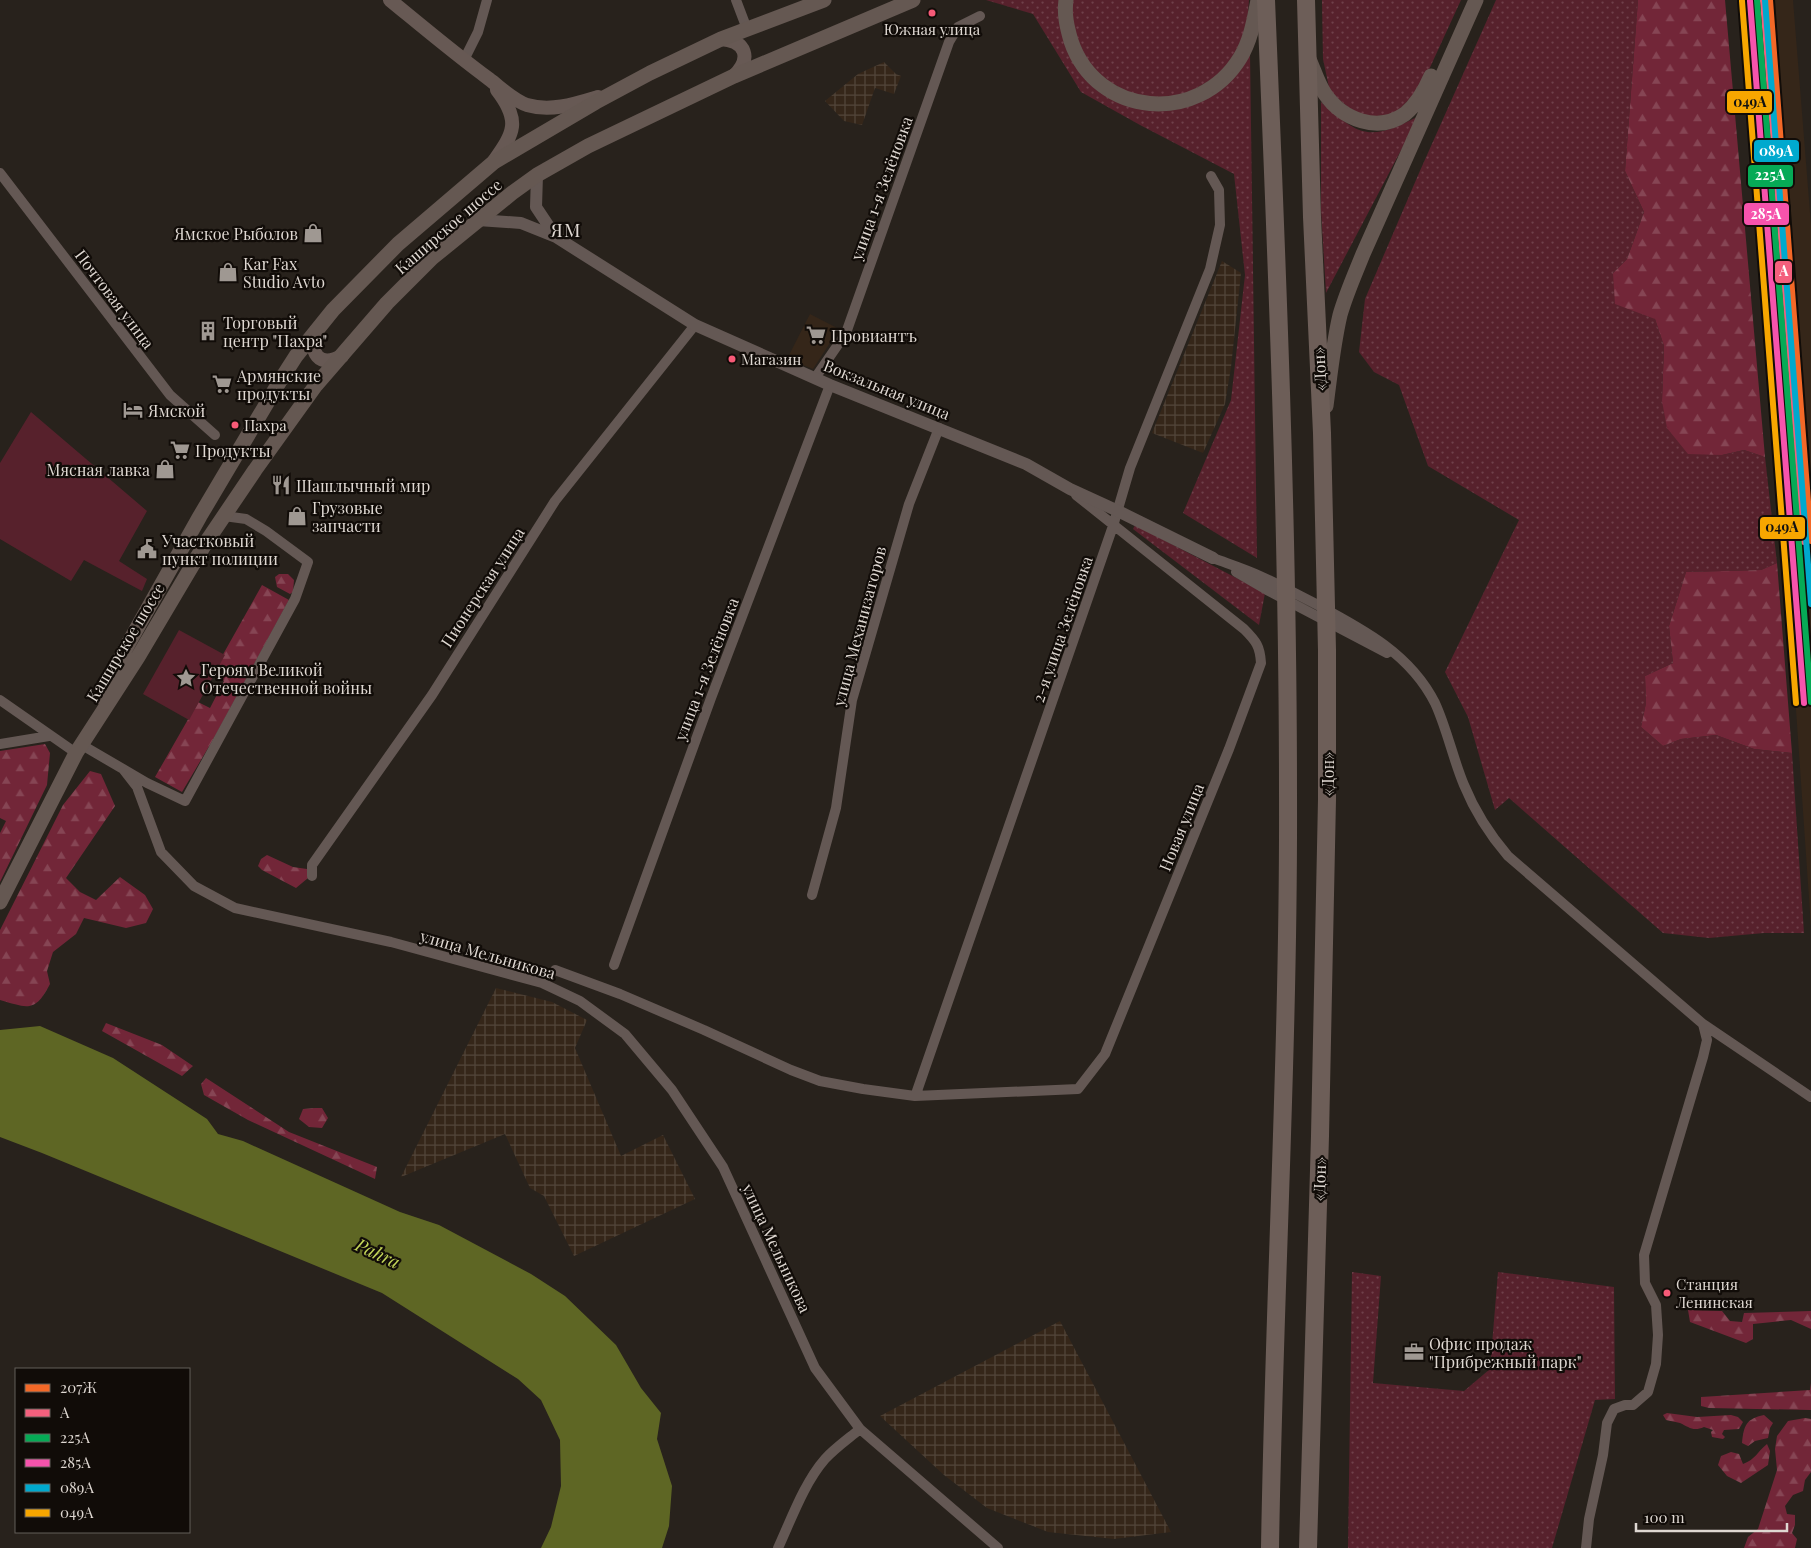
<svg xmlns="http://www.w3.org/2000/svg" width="1811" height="1548" viewBox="0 0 1811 1548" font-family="'Playfair Display',serif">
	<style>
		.built { fill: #352619 }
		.industrial { fill: url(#industrial-grid) }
		.grass { fill: url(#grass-dots) }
		.forest { fill: url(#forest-firs) }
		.green { fill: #57212c }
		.water { fill: #5e6624 }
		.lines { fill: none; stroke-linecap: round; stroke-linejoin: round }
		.minor { stroke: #645854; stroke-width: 10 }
		.tertiary { stroke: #645854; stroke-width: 12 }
		.secondary { stroke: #675954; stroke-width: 14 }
		.primary { stroke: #655852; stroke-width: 15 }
		.motorway { stroke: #6d5e58; stroke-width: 18 }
		.rail-1-casing { stroke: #110c08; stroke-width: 10 }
		.rail-2-casing { stroke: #110c08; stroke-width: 10 }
		.rail-3-casing { stroke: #110c08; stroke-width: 10 }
		.rail-4-casing { stroke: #110c08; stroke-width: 10 }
		.rail-5-casing { stroke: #110c08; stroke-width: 10 }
		.rail-6-casing { stroke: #110c08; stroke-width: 10 }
		.rail-1 { stroke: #f36827; stroke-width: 6 }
		.rail-2 { stroke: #f4607d; stroke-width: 6 }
		.rail-3 { stroke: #06aa56; stroke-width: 6 }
		.rail-4 { stroke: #f653ac; stroke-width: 6 }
		.rail-5 { stroke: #00a9ce; stroke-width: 6 }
		.rail-6 { stroke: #f7a600; stroke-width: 6 }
		.bus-dot { fill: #f75a77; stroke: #110c08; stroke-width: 2 }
		.labels { text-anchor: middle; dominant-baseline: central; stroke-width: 4.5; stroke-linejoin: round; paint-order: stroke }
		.bus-label { font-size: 15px; fill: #dfd8d2; stroke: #110c08; text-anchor: start }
		.street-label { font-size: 16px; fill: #dfd8d2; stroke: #110c08 }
		.poi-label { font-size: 16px; fill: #dfd8d2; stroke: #110c08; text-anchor: start }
		.water-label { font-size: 18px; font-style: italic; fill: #c2d458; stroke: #110c08 }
		.quarter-label { font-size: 19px; letter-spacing: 1px; fill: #dfd8d2; stroke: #110c08 }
		.line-badge { stroke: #110c08; stroke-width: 2 }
		.badge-label { font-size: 14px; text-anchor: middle; font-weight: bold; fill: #fff }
		.pale-badge-label { font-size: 14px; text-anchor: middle; font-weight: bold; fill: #111 }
	</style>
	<defs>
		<pattern id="industrial-grid" width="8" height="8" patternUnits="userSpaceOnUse" patternTransform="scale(1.25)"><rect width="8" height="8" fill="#352619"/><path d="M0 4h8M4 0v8" fill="none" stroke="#52453a"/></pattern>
		<pattern id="grass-dots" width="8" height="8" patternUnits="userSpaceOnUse" patternTransform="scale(1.25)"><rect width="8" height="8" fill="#57212c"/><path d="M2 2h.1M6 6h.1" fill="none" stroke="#6f404a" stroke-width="1.8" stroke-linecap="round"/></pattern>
		<pattern id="forest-firs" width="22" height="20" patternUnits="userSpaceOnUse" patternTransform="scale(1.25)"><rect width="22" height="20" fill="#722638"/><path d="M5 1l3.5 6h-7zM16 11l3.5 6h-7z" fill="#864554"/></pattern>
	</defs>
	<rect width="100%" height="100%" fill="#28221c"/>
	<!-- built -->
	<path class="built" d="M 1747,0 L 1793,0 L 1811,225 L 1811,927 Z
		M 810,314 L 839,329 L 813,369 L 787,359 Z"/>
	<!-- industrial -->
	<path class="industrial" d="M 884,62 L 896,74 L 901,76 L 894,94 L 875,88 L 862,125 L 844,121 L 825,101 L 858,74 Z
		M 1222,261 L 1241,273 L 1231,367 L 1225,404 L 1203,453 L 1152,433 Z
		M 496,988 L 552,1002 L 587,1020 L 575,1048 L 621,1156 L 663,1135 L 695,1199 L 574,1256 L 544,1196 L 530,1188 L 505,1134 L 401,1177 Z
		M 1060,1321 L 1171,1532 L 1114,1539 L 1048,1532 L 987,1508 L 944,1475 L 880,1416 Z"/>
	<!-- grass -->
	<path class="grass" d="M 986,0 L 1061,0 L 1071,56 L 1149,110 L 1168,110 L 1186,106 L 1250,53 L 1257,558 L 1183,513 L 1231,400 L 1245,275 L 1234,174 L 1140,125 L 1081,92 L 1033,14 Z
		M 1070,0 L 1249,0 L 1247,25 L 1243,41 L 1221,74 L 1183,96 L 1139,98 L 1098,76 L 1075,41 Z
		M 1322,0 L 1461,0 L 1421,87 L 1395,114 L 1361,118 L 1330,92 L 1323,59 Z
		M 1496,0 L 1638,0 L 1625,171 L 1644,212 L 1627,259 L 1613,273 L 1655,319 L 1664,346 L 1662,401 L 1722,455 L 1744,450 L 1765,457 L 1777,563 L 1761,570 L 1686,572 L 1669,626 L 1673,663 L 1645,676 L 1646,703 L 1641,727 L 1663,746 L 1681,739 L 1716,735 L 1754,749 L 1792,753 L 1804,933 L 1764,933 L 1709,938 L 1663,933 L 1509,798 L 1495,810 L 1468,717 L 1445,672 L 1519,520 L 1428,466 L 1399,385 L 1374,372 L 1359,352 L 1365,299 L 1419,173 Z
		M 1321,102 C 1361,138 1370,141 1419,116 L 1326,293 L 1321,210 Z
		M 1135,525 L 1265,593 L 1259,625 L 1133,529 Z
		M 1352,1272 L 1381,1276 L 1373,1383 L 1464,1391 L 1490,1369 L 1498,1272 L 1614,1287 L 1615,1399 L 1595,1400 L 1552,1548 L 1348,1548 Z"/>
	<!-- forest -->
	<path class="forest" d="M 1638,0 L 1725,0 L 1765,457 L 1744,450 L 1722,455 L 1688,454 L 1667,428 L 1662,401 L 1664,346 L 1655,319 L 1615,304 L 1613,273 L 1627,259 L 1644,212 L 1625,171 Z
		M 1777,563 L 1792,753 L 1754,749 L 1716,735 L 1681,739 L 1663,746 L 1641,727 L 1646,703 L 1645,676 L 1673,663 L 1669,626 L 1686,572 L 1761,570 Z
		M 279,574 L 288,574 L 294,580 L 293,592 L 290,594 L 277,587 L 275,577 Z
		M 262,585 L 289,600 L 214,738 L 182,792 L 155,777 L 198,702 L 210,708 L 224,681 L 212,674 Z
		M 45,744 L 50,753 L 47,785 L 0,882 L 0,833 L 6,821 L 0,818 L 0,751 Z
		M 90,771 L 101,774 L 115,806 L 66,878 L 80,892 L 96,900 L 120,877 L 145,895 L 153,909 L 146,923 L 126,928 L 84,918 L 76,934 L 53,952 L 47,971 L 50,984 C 35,1013 28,1008 0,1000 L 0,930 L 63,805 Z
		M 267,855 L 293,867 L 307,869 L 308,878 L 296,888 L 262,870 L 258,866 L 261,859 Z
		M 106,1023 L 162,1045 L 193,1066 L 182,1076 L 102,1031 Z
		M 206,1078 L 289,1132 L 377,1167 L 375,1179 L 248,1120 L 204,1095 L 201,1084 Z
		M 315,1108 L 322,1108 L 328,1118 L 322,1128 L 309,1127 L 299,1119 L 303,1109 Z
		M 1688,1310 L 1722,1311 L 1730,1321 L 1742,1322 L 1744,1313 L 1811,1311 L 1811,1329 L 1791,1320 L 1753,1324 L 1753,1339 L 1746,1343 L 1690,1322 Z
		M 1811,1383 L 1811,1410 L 1709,1408 L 1701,1406 L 1701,1397 L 1810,1390 Z
		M 1667,1413 L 1697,1417 L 1731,1415 L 1738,1417 L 1743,1422 L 1739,1429 L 1724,1430 L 1722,1434 L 1725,1437 L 1723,1439 L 1712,1437 L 1711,1432 L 1713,1430 L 1704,1427 C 1693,1432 1689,1427 1680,1423 C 1676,1422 1670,1421 1666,1420 L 1663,1415 Z
		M 1764,1415 L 1773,1423 L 1770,1428 L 1768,1438 L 1755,1441 L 1748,1446 L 1742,1443 C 1744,1425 1746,1419 1764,1415 Z
		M 1805,1418 L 1811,1419 L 1811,1472 L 1805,1480 L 1803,1491 L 1793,1495 L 1785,1506 L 1787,1514 L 1795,1515 L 1795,1525 L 1792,1533 L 1797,1539 L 1795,1548 L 1744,1548 L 1748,1537 L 1758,1529 L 1777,1470 L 1775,1449 L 1777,1436 L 1788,1421 Z
		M 1767,1444 L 1770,1451 L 1768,1465 L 1741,1483 L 1727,1476 L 1718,1465 L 1721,1456 L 1731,1452 L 1739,1454 L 1743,1464 C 1756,1459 1757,1452 1767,1444 Z"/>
	<!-- green -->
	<path class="green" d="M 31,412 L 147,511 L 119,561 L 147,579 L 142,591 L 84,560 L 71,581 L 0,539 L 0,463 Z
		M 179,630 L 225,655 L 189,720 L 143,694 Z"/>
	<!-- water -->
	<path class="water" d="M 40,1026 L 113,1058 L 207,1119 L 218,1134 L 243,1141 L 400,1212 L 439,1225 L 531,1274 L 565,1296 L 616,1345 L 641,1388 L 661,1413 L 657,1439 L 672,1486 L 669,1526 L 662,1548 L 541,1548 L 551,1527 L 561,1486 L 560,1440 L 541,1400 L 518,1379 L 382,1293 L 42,1153 L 0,1137 L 0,1030 Z"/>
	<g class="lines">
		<!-- minor -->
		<path class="minor" d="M 736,0 L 747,29
			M 464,60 L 478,32 L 487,0
			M 0,173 L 170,395 L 215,435
			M 815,378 L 846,333 L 949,42 L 958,27 L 980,16
			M 1213,558 C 1229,564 1245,569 1260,576 C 1278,584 1296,594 1314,603 C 1361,628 1410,653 1435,703 C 1447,729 1453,759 1464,785 C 1475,812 1490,835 1508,856 L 1703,1024 L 1707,1040 L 1703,1057 L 1644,1255 L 1645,1283 L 1656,1305 L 1658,1335 L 1656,1364 L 1648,1392 L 1633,1405 L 1625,1405 L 1614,1409 L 1607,1423 L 1603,1455 L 1589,1519 L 1586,1548
			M 1236,572 L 1267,590 L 1387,653
			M 0,700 L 76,753
			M 0,744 L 49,736
			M 82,745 L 147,783 L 185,801 L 295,599 L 308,562 L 266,531 L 246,519 L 224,516
			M 123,769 L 137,787 L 161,852 L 194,886 L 235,908 L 391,942 L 542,983 L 580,1001 L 625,1034 L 672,1090 L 723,1167 L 815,1368 L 860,1429 L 998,1548
			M 312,876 L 312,865 L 432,695 L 555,501 L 695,325
			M 812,895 L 836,808 L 852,700 L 909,504 L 939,428
			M 614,965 L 711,698 L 830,385
			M 555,970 L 620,994 L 704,1030 L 791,1070 L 820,1081 L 863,1089 L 915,1096 L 1078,1089 L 1105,1054 L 1229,749 L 1261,663 C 1260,646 1256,641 1244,629 L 1076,495
			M 1703,1024 L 1811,1097
			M 917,1091 L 1113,526 L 1130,468 L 1210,269 L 1220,225 L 1219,190 L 1211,176
			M 778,1548 C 791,1520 804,1483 825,1459 C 835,1448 848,1439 860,1429"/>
		<!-- tertiary -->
		<path class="tertiary" d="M 537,175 L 536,207 L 556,237
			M 478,220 L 521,223 L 556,237 L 695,325 L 830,385 L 1026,464 L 1070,489 L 1118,511 L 1213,558"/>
		<!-- secondary -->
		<path class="secondary" d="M 390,0 C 423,27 455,54 489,79 C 501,88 513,100 527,105 C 551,112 575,104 598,97
			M 721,39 C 746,41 752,58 734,76
			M 494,161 C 514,133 521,121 497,90
			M 316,331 C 309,353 318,368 342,356"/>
		<!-- primary -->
		<path class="primary" d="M 1066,0 C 1064,15 1067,27 1071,41 C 1097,118 1199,125 1240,58 C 1251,40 1254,20 1258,0
			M 1309,59 C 1314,70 1318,84 1325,94 C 1343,120 1378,133 1405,114 C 1417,104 1425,90 1431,76
			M 1326,406 C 1330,376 1333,345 1340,315 C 1346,294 1355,274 1363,254 L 1476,0
			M 103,698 L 123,653 L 200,516 L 280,381 L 296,356 L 333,310 L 398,244 L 494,162 L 596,102 L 650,73 L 721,39 L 824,0
			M 0,902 L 76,753 L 138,657 L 205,544 L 255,470 L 316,385 L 387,303 L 432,258 L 512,193 L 537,175 L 588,146 L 734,76 L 913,0"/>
		<!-- motorway -->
		<path class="motorway" d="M 1266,0 C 1277,264 1288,529 1288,793 C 1289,1045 1274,1296 1270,1548
			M 1306,0 L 1312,217 L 1322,433 L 1327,650 L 1327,799 L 1320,1136 L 1308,1548"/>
		<defs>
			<path id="rail-1" d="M 1770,0 L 1811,541"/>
			<path id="rail-2" d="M 1763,1 L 1804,542"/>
			<path id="rail-3" d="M 1757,0 L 1811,702"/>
			<path id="rail-4" d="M 1750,1 L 1804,703"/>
			<path id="rail-5" d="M 1765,0 L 1811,604"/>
			<path id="rail-6" d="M 1742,1 L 1796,703"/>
		</defs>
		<!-- rail-1 casing -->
		<use href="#rail-1" class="rail-1-casing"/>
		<!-- rail-2 casing -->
		<use href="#rail-2" class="rail-2-casing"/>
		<!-- rail-3 casing -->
		<use href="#rail-3" class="rail-3-casing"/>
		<!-- rail-4 casing -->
		<use href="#rail-4" class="rail-4-casing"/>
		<!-- rail-5 casing -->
		<use href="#rail-5" class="rail-5-casing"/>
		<!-- rail-6 casing -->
		<use href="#rail-6" class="rail-6-casing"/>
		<!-- rail-1 -->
		<use href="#rail-1" class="rail-1"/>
		<!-- rail-2 -->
		<use href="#rail-2" class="rail-2"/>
		<!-- rail-3 -->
		<use href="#rail-3" class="rail-3"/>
		<!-- rail-4 -->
		<use href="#rail-4" class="rail-4"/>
		<!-- rail-5 -->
		<use href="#rail-5" class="rail-5"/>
		<!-- rail-6 -->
		<use href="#rail-6" class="rail-6"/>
	</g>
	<!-- icons -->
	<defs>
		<symbol id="shop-bare" viewBox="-9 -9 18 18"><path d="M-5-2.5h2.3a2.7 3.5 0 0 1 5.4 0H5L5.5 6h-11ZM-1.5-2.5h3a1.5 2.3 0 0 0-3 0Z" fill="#9f9892" stroke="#110c08" stroke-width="2.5" paint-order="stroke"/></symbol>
		<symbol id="building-bare" viewBox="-9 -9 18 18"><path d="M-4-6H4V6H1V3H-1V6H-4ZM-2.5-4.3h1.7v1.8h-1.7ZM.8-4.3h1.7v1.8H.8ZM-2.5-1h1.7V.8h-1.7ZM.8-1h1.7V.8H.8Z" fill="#9f9892" stroke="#110c08" stroke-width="2.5" paint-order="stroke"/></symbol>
		<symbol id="supermarket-bare" viewBox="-9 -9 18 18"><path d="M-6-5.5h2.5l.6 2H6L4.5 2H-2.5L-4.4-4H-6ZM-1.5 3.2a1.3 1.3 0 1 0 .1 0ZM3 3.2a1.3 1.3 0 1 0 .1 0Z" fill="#9f9892" stroke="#110c08" stroke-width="2.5" paint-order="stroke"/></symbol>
		<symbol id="hotel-bare" viewBox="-9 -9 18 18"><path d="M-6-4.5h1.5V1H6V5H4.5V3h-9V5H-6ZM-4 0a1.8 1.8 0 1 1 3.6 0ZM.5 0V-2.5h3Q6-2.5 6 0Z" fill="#9f9892" stroke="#110c08" stroke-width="2.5" paint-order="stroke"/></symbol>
		<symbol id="restaurant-bare" viewBox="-9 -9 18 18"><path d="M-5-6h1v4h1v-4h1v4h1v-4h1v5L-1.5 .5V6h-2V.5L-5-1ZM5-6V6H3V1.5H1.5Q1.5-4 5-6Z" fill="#9f9892" stroke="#110c08" stroke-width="2.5" paint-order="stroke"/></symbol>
		<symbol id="civic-bare" viewBox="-9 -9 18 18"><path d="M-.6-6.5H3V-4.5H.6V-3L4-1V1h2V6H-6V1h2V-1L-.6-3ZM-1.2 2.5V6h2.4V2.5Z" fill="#9f9892" stroke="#110c08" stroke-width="2.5" paint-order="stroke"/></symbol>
		<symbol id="sight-bare" viewBox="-9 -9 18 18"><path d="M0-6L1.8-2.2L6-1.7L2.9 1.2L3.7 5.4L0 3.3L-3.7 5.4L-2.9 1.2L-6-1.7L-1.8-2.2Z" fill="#9f9892" stroke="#110c08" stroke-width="2.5" paint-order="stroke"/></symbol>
		<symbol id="office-bare" viewBox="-9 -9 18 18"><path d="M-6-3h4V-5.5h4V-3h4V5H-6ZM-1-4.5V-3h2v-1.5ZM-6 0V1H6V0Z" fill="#9f9892" stroke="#110c08" stroke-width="2.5" paint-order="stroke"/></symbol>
	</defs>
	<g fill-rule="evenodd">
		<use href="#shop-bare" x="299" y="219" width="28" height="28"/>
		<use href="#shop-bare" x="214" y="258" width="28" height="28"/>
		<use href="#building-bare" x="194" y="317" width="28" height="28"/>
		<use href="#supermarket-bare" x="802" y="321" width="28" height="28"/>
		<use href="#supermarket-bare" x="208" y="370" width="28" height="28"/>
		<use href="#hotel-bare" x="119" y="396" width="28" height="28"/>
		<use href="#supermarket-bare" x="166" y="436" width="28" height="28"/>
		<use href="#shop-bare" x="151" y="455" width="28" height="28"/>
		<use href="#restaurant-bare" x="267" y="471" width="28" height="28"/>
		<use href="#shop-bare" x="283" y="502" width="28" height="28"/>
		<use href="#civic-bare" x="133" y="535" width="28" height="28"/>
		<use href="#sight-bare" x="172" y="664" width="28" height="28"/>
		<use href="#office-bare" x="1400" y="1338" width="28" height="28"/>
	</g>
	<!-- markers -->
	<g class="bus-dot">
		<circle cx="932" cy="13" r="4.5"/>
		<circle cx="732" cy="359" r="4.5"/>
		<circle cx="235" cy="425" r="4.5"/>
		<circle cx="1667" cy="1293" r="4.5"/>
	</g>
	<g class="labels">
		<!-- bus labels -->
		<g class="bus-label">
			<text x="932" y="29" text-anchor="middle">Южная улица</text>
			<text x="741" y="359">Магазин</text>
			<text x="244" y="425">Пахра</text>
			<text x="1676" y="1284">Станция<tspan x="1676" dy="18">Ленинская</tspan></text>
		</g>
		<!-- street labels -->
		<g class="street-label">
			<text transform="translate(881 188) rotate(-70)">улица 1-я Зелёновка</text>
			<text transform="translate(448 226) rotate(-41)">Каширское шоссе</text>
			<text transform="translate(115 299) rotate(53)">Почтовая улица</text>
			<text transform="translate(1319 369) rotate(-93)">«Дон»</text>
			<text transform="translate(887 389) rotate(22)">Вокзальная улица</text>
			<text transform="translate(482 587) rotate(-57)">Пионерская улица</text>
			<text transform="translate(859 626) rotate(-75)">улица Механизаторов</text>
			<text transform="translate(1062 629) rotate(-71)">2-я улица Зелёновка</text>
			<text transform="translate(125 642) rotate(-59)">Каширское шоссе</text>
			<text transform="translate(706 669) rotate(-69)">улица 1-я Зелёновка</text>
			<text transform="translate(1327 774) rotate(-90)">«Дон»</text>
			<text transform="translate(1181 827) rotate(-68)">Новая улица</text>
			<text transform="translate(488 954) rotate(16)">улица Мельникова</text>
			<text transform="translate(1319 1179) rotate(-88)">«Дон»</text>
			<text transform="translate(777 1248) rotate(65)">улица Мельникова</text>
		</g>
		<!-- poi labels -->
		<g class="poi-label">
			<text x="298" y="233" text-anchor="end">Ямское Рыболов</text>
			<text x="243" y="263">Kar Fax<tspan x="243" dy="18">Studio Avto</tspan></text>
			<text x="223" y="322">Торговый<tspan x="223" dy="18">центр "Пахра"</tspan></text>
			<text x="831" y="335">Провиантъ</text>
			<text x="237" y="375">Армянские<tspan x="237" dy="18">продукты</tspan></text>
			<text x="148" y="410">Ямской</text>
			<text x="195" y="450">Продукты</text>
			<text x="150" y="469" text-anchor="end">Мясная лавка</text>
			<text x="296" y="485">Шашлычный мир</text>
			<text x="312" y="507">Грузовые<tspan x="312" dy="18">запчасти</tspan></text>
			<text x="162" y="540">Участковый<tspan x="162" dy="18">пункт полиции</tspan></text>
			<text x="201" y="669">Героям Великой<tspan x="201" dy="18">Отечественной войны</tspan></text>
			<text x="1429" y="1343">Офис продаж<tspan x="1429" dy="18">"Прибрежный парк"</tspan></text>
		</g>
		<!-- water labels -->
		<g class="water-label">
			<text transform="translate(378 1253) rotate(25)">Pahra</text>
		</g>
		<!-- quarter labels -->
		<g class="quarter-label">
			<text x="566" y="229">ЯМ</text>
		</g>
	</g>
	<g class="line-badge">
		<rect x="1726" y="90" width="47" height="24" rx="5" fill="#f7a600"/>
		<rect x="1753" y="139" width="47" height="24" rx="5" fill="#00a9ce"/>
		<rect x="1747" y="164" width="47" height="24" rx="5" fill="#06aa56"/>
		<rect x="1743" y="202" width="47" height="24" rx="5" fill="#f653ac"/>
		<rect x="1774" y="260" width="19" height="24" rx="5" fill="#f4607d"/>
		<rect x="1759" y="516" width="47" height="24" rx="5" fill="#f7a600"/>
	</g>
	<g class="badge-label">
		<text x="1776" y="156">089А</text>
		<text x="1770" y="180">225А</text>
		<text x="1766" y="219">285А</text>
		<text x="1784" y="276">A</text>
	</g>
	<g class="pale-badge-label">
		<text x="1750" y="107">049А</text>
		<text x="1782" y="532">049А</text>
	</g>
	<!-- legend -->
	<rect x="15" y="1368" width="175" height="165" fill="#110c08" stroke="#635e59"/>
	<rect x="25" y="1384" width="25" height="8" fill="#f36827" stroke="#635e59"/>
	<text x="60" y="1393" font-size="15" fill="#dfd8d2">207Ж</text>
	<rect x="25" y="1409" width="25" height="8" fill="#f4607d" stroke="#635e59"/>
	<text x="60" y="1418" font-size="15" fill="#dfd8d2">A</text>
	<rect x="25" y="1434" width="25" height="8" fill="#06aa56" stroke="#635e59"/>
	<text x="60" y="1443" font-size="15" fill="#dfd8d2">225А</text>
	<rect x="25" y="1459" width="25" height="8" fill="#f653ac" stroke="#635e59"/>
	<text x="60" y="1468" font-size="15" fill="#dfd8d2">285А</text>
	<rect x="25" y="1484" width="25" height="8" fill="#00a9ce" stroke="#635e59"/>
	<text x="60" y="1493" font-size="15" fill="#dfd8d2">089А</text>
	<rect x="25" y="1509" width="25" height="8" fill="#f7a600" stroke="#635e59"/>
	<text x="60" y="1518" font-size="15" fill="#dfd8d2">049А</text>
	<!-- scale -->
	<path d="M1636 1523v8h151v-8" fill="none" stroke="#dfd8d2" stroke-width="2.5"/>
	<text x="1644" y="1523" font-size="15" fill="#dfd8d2" stroke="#110c08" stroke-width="4" paint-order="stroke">100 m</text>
</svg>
